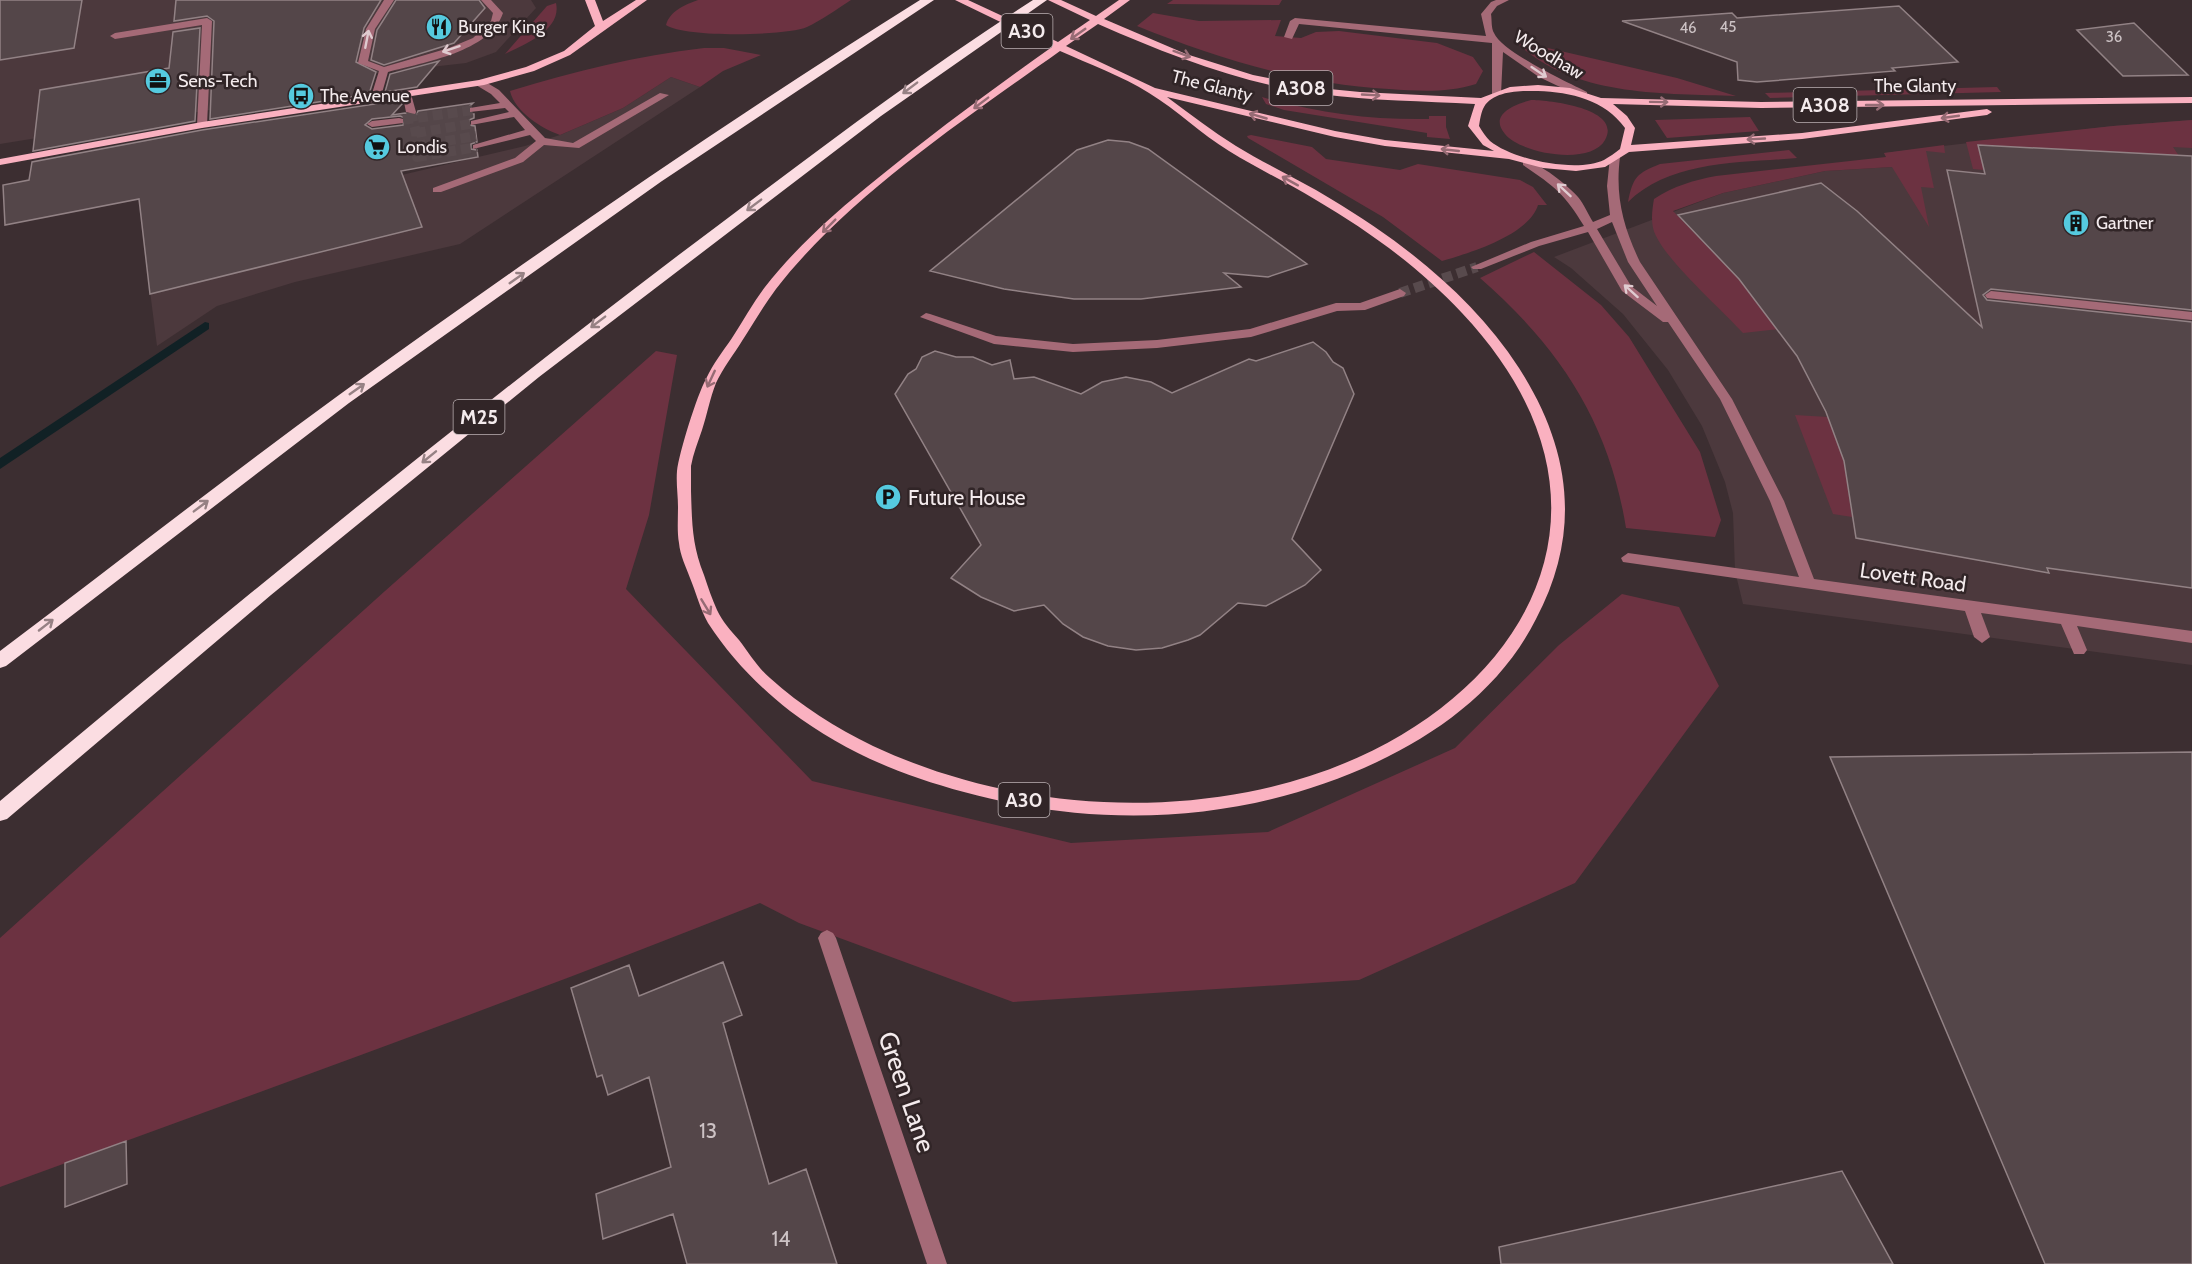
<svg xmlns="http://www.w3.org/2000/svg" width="2192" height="1264" viewBox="0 0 2192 1264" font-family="Cabin,sans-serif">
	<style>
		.built { fill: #4c393d }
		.green { fill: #6c3241 }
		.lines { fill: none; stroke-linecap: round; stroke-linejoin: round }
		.stream { fill: #112125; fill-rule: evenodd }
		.building { fill: #544649; stroke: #928285; stroke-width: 1.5; fill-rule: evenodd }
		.minor-tunnel { stroke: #584a4d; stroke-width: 10; stroke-dasharray: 10 5; stroke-linecap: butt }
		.minor { fill: #a56a77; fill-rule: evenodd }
		.major { fill: #fab1c0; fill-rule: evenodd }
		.highway { fill: #fbdde2; fill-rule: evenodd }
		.oneway { stroke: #966b74 }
		.oneway2 { stroke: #e0cbd0 }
		.oneway3 { stroke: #968184 }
		.labels { text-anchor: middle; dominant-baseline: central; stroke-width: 5; stroke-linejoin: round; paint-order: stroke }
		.far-number-label { font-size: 15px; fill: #ccc2c4 }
		.far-poi-label { font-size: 18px; fill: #f4ebed; stroke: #312527; text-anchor: start }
		.far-street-label { font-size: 18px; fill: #f4ebed; stroke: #312527 }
		.shield { fill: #312527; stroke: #bab0b2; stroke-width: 1.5 }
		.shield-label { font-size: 20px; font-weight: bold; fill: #f4ebed }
		.poi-label { font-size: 21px; fill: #f4ebed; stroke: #312527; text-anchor: start }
		.street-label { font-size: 21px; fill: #f4ebed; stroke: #312527 }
		.near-number-label { font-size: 21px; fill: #ccc2c4 }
		.near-street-label { font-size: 26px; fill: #f4ebed; stroke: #312527 }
	</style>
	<rect width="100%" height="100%" fill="#3c2e31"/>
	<!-- built -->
	<path class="built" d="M 0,0 L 531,0 L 536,8 L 496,52 L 466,63 L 352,76 L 346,88 L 0,144 Z
		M 671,77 L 700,87 L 460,244 L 295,282 L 217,306 L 157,346 L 143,236 L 525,146 L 560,135 L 623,108 Z
		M 2192,120 L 2192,665 L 1743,604 L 1735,571 L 1733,513 L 1725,482 L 1702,426 L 1668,370 L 1623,314 L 1571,268 L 1554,257 L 1723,193 L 1825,171 L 1892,167 L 1884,153 L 2113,126 Z"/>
	<!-- green -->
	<path class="green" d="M 698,0 L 851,0 C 837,9 822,20 807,27 C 787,36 685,38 666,25 C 670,11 684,5 698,0 Z
		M 1173,0 L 1282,0 L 1279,5 L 1167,4 Z
		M 556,3 C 562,30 525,44 505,54 L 547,6 Z
		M 1153,13 L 1199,21 L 1281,20 L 1275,36 L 1301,38 L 1316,32 L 1339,31 L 1437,43 L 1473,57 L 1483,71 L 1476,84 C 1447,93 1419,91 1389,89 C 1300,84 1219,59 1137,26 Z
		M 1518,41 L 1677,78 L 1736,96 C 1662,93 1573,97 1516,42 Z
		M 704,48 L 724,48 L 761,55 L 723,71 L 700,87 L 671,77 L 623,108 L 560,135 C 541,128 515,112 510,91 C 575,71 637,56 704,48 Z
		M 1997,87 L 2001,92 L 1770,98 L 1765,93 Z
		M 1262,97 C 1318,113 1371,120 1429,119 L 1429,116 L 1446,116 L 1446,127 L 1450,139 L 1427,137 L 1427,133 L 1284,110 L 1266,104 Z
		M 1531,100 C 1548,100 1623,108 1605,140 C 1591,166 1521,154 1505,134 C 1488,114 1516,104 1531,100 Z
		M 1750,117 L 1759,131 L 1667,138 L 1655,120 Z
		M 2192,120 L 2192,148 L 2173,147 L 2179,156 L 1978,145 L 1984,170 L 1973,169 L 1966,142 L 2113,126 Z
		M 1251,135 L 1312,147 L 1326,159 L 1400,170 L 1418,164 L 1520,180 L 1533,187 L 1547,205 L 1538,205 C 1529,235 1470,253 1442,261 L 1383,217 L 1248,138 L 1247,136 Z
		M 1944,145 L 1945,153 L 1926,151 L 1934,188 L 1921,187 L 1929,227 L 1892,167 L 1825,171 L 1723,193 L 1673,211 L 1739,279 L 1779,329 L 1743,333 C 1721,309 1669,263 1656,236 C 1650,225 1652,210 1654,199 C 1673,186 1695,180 1716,176 L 1886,157 L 1884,153 Z
		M 1789,150 L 1797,158 C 1742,163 1671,160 1628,202 C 1633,177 1637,173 1660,164 Z
		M 1534,252 L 1601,305 L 1629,337 L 1700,452 L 1721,520 L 1715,537 L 1626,528 C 1609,422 1560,348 1480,278 Z
		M 656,351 L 677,355 L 649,515 L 626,589 L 812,781 L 1071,843 L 1268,832 L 1455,748 L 1559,645 L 1622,594 L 1679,607 L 1719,686 L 1575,883 L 1359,980 L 1013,1002 L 799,923 L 760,903 C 509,1003 254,1094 0,1187 L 0,938 L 385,591 Z
		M 1795,415 L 1828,417 L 1844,461 L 1852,517 L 1833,514 Z"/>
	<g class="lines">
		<!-- stream -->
		<path class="stream" d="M 205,322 L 209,323 L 209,329 L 0,469 L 0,458 Z"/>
	</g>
	<!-- building -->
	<path class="building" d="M 0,0 L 82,0 L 74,48 L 0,60 Z
		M 176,0 L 381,0 L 364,28 L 356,62 L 376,72 L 369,94 L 210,119 L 214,21 L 207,16 L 174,21 Z
		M 396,0 L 479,0 L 485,8 L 454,43 L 384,65 L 371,60 L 377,30 Z
		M 1899,6 L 1958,62 L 1892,68 L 1895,71 L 1757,82 L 1738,80 L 1737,62 L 1622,21 L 1732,13 L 1737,18 Z
		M 2134,23 L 2188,75 L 2123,76 L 2077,30 Z
		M 200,28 L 195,121 L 33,151 L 40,90 L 169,68 L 173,32 Z
		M 439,61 L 417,87 L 385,92 L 390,74 Z
		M 401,100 L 402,104 L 392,115 L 405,113 L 416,116 L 418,111 L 473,103 L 468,108 L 468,114 L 474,114 L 474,118 L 469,120 L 469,125 L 475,126 L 477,142 L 471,144 L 471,149 L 477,150 L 478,157 L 401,171 L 422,227 L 150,294 L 139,199 L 5,225 L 3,185 L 29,180 L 32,162 L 202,130 ZM 400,116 L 405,118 L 403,125 L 372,129 L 365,125 L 372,119 Z
		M 1108,140 L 1129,142 L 1148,149 L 1307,264 L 1268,277 L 1224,273 L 1241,287 L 1141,299 L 1074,299 L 1038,294 L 1004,289 L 930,271 L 1077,150 Z
		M 1978,145 L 2192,156 L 2192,310 L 1991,289 L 1983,295 L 1987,300 L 2192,322 L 2192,588 L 2047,568 L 2049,573 L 1856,538 L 1844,461 L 1826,412 L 1797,356 L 1739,279 L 1678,215 L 1821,183 L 1857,211 L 1982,327 L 1947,170 L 1985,174 Z
		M 1313,342 L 1326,352 L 1333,362 L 1343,368 L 1354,394 L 1292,539 L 1321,570 L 1305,585 L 1266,606 L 1238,603 L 1200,635 L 1188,640 L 1162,648 L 1136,650 L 1108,646 L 1083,637 L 1063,624 L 1044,605 L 1014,611 L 981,597 L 951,578 L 981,545 L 895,394 L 908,374 L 916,369 L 922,357 L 935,351 L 956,357 L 973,357 L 992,365 L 1010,360 L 1014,379 L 1034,377 L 1081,394 L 1102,382 L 1126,377 L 1151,382 L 1172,393 L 1249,359 L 1256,361 Z
		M 2192,752 L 2192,1264 L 2045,1264 L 1830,757 Z
		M 723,962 L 742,1015 L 723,1023 L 769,1184 L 806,1169 L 837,1264 L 687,1264 L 673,1214 L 603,1239 L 596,1194 L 671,1167 L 649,1077 L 608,1095 L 602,1075 L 597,1077 L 571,988 L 629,965 L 639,996 Z
		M 126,1141 L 127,1184 L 65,1207 L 65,1163 Z
		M 1842,1171 L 1893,1264 L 1501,1264 L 1499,1247 Z"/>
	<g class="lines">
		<!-- minor-tunnel -->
		<path class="minor-tunnel" d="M 411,112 L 416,133 L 417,157 L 477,147
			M 403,120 L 474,110
			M 416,133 L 475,123
			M 416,146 L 476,136
			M 1400,293 L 1477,267"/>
		<!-- minor -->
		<path class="minor" d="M 384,0 L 394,0 L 375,29 L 368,61 L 384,67 L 449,48 L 473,38 L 491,21 L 493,13 L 481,0 L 491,0 L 503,13 C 490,52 424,62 388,72 L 380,100 L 375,103 L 370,100 L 379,71 L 358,63 L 366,29 Z
			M 1496,0 L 1509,0 L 1497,6 L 1491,14 C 1492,20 1491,28 1494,33 C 1502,52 1567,82 1587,92 L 1587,96 L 1579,96 L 1539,77 L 1503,52 L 1501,94 L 1492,96 L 1492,43 L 1299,24 L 1292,39 L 1284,37 L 1290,21 L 1295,18 L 1486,36 L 1481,14 L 1491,2 Z
			M 207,18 L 212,21 L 207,125 L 202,128 L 197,125 L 202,25 L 115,39 L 110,36 L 115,33 Z
			M 476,81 L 484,81 L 499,90 L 545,138 L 573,143 L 660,93 L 669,95 L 579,148 L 544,145 L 523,162 L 441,192 L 433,192 L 433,188 L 515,158 L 536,141 L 530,135 L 473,149 L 473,145 L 525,130 L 514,117 L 471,125 L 471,121 L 509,112 L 505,108 L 470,112 L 470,108 L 500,103 L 491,94 L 476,85 Z
			M 402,92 L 411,94 L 416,112 L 415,114 L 406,112 Z
			M 399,118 L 403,119 L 403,123 L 372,127 L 367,124 L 372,121 Z
			M 1615,154 L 1620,157 C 1615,196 1623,227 1640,262 L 1732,399 L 1784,501 L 1814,579 L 2192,631 L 2192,643 L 2077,626 L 2087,650 L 2084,654 L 2074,654 L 2061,624 L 1981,613 L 1990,637 L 1982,643 L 1974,637 L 1965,611 L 1623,562 L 1621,558 L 1628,553 L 1799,577 L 1770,501 L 1720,399 L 1668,322 L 1663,322 L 1622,291 L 1588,232 L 1539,246 L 1481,269 L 1473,269 L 1471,267 L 1531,242 L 1584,226 C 1565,194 1554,186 1523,165 L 1523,161 C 1536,159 1570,187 1578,197 C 1584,204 1588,214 1593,222 L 1610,215 L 1607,186 L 1610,157 ZM 1612,222 L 1628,262 L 1657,306 L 1631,286 L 1597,229 Z
			M 1400,289 L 1406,293 L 1404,296 L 1365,310 L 1337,311 L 1251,337 L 1157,348 L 1073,352 L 994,344 L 920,317 L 926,313 L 930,314 L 996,336 L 1073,344 L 1157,340 L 1250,329 L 1336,303 L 1360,303 Z
			M 1991,291 L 2192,312 L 2192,320 L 1987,298 L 1985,295 Z
			M 827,930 L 833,933 L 836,938 L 947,1264 L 927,1264 L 818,938 L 821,933 Z"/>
		<!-- major -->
		<path class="major" d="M 585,0 L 595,0 L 603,21 L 636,0 L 647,0 L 570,55 L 534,71 L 484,85 L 202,128 L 0,165 L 0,159 L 202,122 L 479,80 L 526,67 L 564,51 L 595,26 Z
			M 955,0 L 968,0 L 1058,42 L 1090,20 L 1048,0 L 1061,0 L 1096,16 L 1119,0 L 1130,0 L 1104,19 L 1186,54 L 1253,75 L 1319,88 L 1360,92 L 1481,98 L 1510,87 L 1538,85 L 1570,88 L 1601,98 L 1761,102 L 2192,97 L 2192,103 L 1761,108 L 1613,104 L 1627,116 L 1635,128 L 1631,145 L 1802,133 L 1987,109 L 1992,112 L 1987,115 L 1802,139 L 1629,152 L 1605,167 L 1576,171 L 1543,168 L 1509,159 L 1385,146 L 1335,137 L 1167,97 C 1190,114 1212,131 1236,146 C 1267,165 1300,180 1331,199 C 1403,242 1473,297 1519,368 C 1571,449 1582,532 1536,619 C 1503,685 1443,731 1377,762 C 1247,823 1101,830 964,792 C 900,775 843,751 790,711 C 758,686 730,657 708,623 C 700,609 696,592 690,578 C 686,567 680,555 679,543 C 677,532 678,519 678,507 C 678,495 676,483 677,471 C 679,453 697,395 706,379 C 713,364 723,351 732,338 C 743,321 753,303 765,287 C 797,246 838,210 878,178 C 934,132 993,89 1052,47 ZM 1098,24 C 1169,55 1242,84 1320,94 C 1371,101 1424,101 1475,104 L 1468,126 L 1483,145 L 1494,151 L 1385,140 L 1335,131 L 1155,88 L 1066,46 ZM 1060,51 C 1089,64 1122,76 1149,93 C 1177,110 1201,134 1229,151 C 1258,169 1288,183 1316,200 C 1369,231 1420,268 1462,313 C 1664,528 1493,745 1248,792 C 1123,816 989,800 873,746 C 836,728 801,706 770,678 C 758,668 749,653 739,640 C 731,631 722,621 717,610 C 712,599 708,587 704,575 C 692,545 692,523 691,491 C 691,489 691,468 691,466 C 693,454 698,442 702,430 C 707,415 710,398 716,383 C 723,368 734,354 742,341 C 753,324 764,305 776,289 C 846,198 966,118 1060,51 ZM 1538,91 C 1571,92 1605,100 1625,128 L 1620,149 C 1615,153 1609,157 1604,160 C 1577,173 1513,160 1490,141 C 1486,137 1482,131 1479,126 C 1480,120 1481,112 1484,107 C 1494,90 1522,91 1538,91 Z"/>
		<!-- highway -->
		<path class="highway" d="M 920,0 L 934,0 L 662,181 L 349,403 L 6,666 L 0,668 L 0,651 C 113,566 225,478 339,395 C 529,258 722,124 920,0 Z
			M 1033,0 L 1047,0 L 881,116 L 539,377 L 271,595 L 7,819 L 0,821 L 0,801 C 222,615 445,432 676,257 C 793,169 910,79 1033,0 Z"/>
	</g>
	<!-- one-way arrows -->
	<defs><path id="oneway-shaft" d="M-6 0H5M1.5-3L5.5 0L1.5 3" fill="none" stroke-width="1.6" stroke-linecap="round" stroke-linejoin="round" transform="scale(1.5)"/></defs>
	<g class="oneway">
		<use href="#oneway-shaft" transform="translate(1078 34) rotate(145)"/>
		<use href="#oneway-shaft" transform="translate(1182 54) rotate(20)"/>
		<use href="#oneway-shaft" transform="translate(1371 95) rotate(3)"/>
		<use href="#oneway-shaft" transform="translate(1659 102) rotate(1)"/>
		<use href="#oneway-shaft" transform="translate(981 103) rotate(143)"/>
		<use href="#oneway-shaft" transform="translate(1875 105)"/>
		<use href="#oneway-shaft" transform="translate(1258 116) rotate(-164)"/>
		<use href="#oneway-shaft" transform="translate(1950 117) rotate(172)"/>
		<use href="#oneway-shaft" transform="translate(1756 139) rotate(177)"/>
		<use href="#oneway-shaft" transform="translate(1450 150) rotate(-174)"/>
		<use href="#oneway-shaft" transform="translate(1290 181) rotate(-151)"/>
		<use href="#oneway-shaft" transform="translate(829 226) rotate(135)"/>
		<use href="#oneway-shaft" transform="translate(711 379) rotate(115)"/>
		<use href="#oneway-shaft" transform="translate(706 607) rotate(59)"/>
	</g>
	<g class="oneway2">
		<use href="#oneway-shaft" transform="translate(367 39) rotate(-79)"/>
		<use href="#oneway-shaft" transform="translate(451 49) rotate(161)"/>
		<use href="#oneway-shaft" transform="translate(1539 72) rotate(34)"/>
		<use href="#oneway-shaft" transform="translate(1564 190) rotate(-137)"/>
		<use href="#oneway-shaft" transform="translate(1631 291) rotate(-138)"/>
	</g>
	<g class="oneway3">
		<use href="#oneway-shaft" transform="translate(910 88) rotate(143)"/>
		<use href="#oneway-shaft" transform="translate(754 205) rotate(143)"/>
		<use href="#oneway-shaft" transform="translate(517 278) rotate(-35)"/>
		<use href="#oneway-shaft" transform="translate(598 322) rotate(143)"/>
		<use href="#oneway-shaft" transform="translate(357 389) rotate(-35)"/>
		<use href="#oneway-shaft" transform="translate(429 457) rotate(141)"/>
		<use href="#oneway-shaft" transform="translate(201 506) rotate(-37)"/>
		<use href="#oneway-shaft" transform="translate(46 625) rotate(-38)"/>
	</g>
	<!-- icons -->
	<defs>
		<symbol id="restaurant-disc" viewBox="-11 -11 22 22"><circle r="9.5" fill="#55cadf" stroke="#312527"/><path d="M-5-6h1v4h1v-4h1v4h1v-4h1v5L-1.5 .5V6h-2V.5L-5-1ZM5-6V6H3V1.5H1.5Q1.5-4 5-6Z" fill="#111"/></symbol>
		<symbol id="office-disc" viewBox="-11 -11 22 22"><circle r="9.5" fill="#55cadf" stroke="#312527"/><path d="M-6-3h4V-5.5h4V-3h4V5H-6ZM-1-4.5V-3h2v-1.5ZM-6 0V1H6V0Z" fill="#111"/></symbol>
		<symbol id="bus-disc" viewBox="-11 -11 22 22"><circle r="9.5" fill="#55cadf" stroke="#312527"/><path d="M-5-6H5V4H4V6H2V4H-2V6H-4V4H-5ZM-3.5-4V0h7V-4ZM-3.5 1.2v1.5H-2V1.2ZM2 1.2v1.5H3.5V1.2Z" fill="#111"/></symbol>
		<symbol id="supermarket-disc" viewBox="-11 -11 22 22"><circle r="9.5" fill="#55cadf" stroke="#312527"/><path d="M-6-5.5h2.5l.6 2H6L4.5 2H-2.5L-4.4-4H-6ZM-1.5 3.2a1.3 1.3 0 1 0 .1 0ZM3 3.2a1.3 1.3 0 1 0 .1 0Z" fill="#111"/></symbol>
		<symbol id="building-disc" viewBox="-11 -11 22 22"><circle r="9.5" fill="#55cadf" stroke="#312527"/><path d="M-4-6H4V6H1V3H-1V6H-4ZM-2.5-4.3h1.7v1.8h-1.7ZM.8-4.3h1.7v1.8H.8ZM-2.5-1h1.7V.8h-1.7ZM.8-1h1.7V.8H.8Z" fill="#111"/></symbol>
		<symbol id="parking-disc" viewBox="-11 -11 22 22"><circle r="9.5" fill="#55cadf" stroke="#312527"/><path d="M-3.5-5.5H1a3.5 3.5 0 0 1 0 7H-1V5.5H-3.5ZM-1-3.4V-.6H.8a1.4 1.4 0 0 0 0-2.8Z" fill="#111"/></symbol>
	</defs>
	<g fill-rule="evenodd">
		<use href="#restaurant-disc" x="424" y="12" width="30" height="30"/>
		<use href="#office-disc" x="143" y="66" width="30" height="30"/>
		<use href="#bus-disc" x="286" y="81" width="30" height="30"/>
		<use href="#supermarket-disc" x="362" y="132" width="30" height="30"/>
		<use href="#building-disc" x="2061" y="208" width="30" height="30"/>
		<use href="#parking-disc" x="873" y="482" width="30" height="30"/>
	</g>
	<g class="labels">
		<!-- far-number labels -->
		<g class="far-number-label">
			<text x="1728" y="27">45</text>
			<text x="1688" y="28">46</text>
			<text x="2114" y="37">36</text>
		</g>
		<!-- far-poi labels -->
		<g class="far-poi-label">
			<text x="458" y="27">Burger King</text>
			<text x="178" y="81">Sens-Tech</text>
			<text x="320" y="96">The Avenue</text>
			<text x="397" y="147">Londis</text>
			<text x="2096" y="223">Gartner</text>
		</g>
		<!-- far-street labels -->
		<g class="far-street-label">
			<text transform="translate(1549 55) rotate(31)">Woodhaw</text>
			<text transform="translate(1212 86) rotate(14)">The Glanty</text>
			<text x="1915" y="86">The Glanty</text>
		</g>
		<!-- shield labels -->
		<g class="shield">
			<rect x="1001.5" y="14" width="51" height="34" rx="4.5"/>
			<rect x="1269.5" y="71" width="63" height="34" rx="4.5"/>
			<rect x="1793.5" y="88" width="63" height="34" rx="4.5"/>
			<rect x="453.5" y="400" width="51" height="34" rx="4.5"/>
			<rect x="998.5" y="783" width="51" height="34" rx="4.5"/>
		</g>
		<g class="shield-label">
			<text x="1027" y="31">A30</text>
			<text x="1301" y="88">A308</text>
			<text x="1825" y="105">A308</text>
			<text x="479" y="417">M25</text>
			<text x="1024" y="800">A30</text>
		</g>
		<!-- poi labels -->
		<g class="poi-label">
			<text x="908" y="497">Future House</text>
		</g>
		<!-- street labels -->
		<g class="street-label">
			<text transform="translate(1913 577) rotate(8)">Lovett Road</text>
		</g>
		<!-- near-number labels -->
		<g class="near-number-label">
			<text x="708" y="1130">13</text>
			<text x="781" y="1238">14</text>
		</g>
		<!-- near-street labels -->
		<g class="near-street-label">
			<text transform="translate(907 1092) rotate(71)">Green Lane</text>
		</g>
	</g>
</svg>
